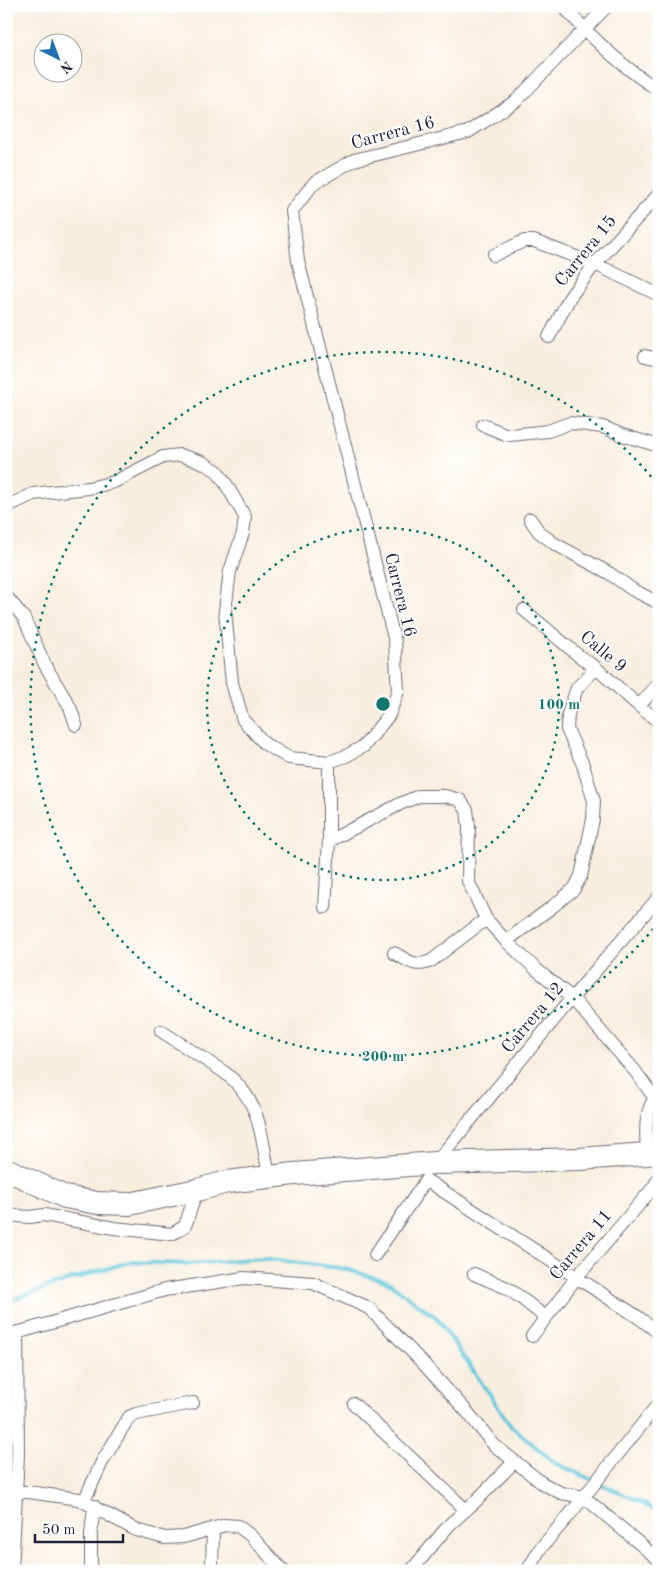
<svg xmlns="http://www.w3.org/2000/svg" width="665" height="1577" viewBox="0 0 665 1577" font-family="'Old Standard TT',serif">
	<style>
		.lines { fill: none; stroke-linecap: round; stroke-linejoin: round }
		.stream { stroke: #61c7de; stroke-width: 4 }
		.street-casing { stroke: #6d6974; stroke-width: 14 }
		.highway-casing { stroke: #6d6974; stroke-width: 24 }
		.street { stroke: #fff; stroke-width: 12 }
		.highway { stroke: #fff; stroke-width: 22 }
		.ring { fill: none; stroke: #0f766e; stroke-width: 2.5; stroke-dasharray: 2.5 5 }
		.labels { text-anchor: middle; dominant-baseline: central; stroke-width: 4; stroke-linejoin: round; paint-order: stroke }
		.street-label { font-size: 18px; fill: #22223b; stroke: #fff }
		.centre { fill: #0f766e; stroke: #fff; stroke-width: 2.5 }
		.ring-label { font-size: 15px; text-anchor: middle; font-weight: bold; fill: #0f766e; stroke: #fff; stroke-width: 4; stroke-linejoin: round; paint-order: stroke }
	</style>
	<rect width="100%" height="100%" fill="#fff"/>
	<filter id="ink" filterUnits="userSpaceOnUse"><feTurbulence type="fractalNoise" baseFrequency=".02" numOctaves="2"/><feDisplacementMap in="SourceGraphic" scale="10" xChannelSelector="R" yChannelSelector="G"/><feConvolveMatrix kernelMatrix="1 2 1 2 8 2 1 2 1" color-interpolation-filters="sRGB"/></filter>
	<filter id="wash" filterUnits="userSpaceOnUse"><feTurbulence type="fractalNoise" baseFrequency=".0096" numOctaves="4" result="noise"/><feDisplacementMap in="SourceGraphic" scale="20" xChannelSelector="R" yChannelSelector="G"/><feGaussianBlur stdDeviation="1.12" result="paint"/><feColorMatrix in="noise" values="0 0 0 0 0 0 0 0 0 0 0 0 0 0 0 0 0 1.4 0 .05"/><feComposite in="paint" operator="in"/></filter>
	<g filter="url(#wash)">
		<rect width="100%" height="100%" fill="#f8eede"/>
		<g class="lines">
			<!-- stream -->
			<path class="stream" d="M 6,1302 L 69,1280 L 129,1262 L 189,1264 L 263,1258 L 346,1269 L 388,1282 L 437,1318 L 511,1426 L 555,1463 L 634,1499 L 659,1512"/>
		</g>
	</g>
	<g filter="url(#ink)">
		<g class="lines">
			<defs>
				<path id="street" d="M 563,6 C 590,36 624,69 659,90
					M 494,255 L 524,241 L 534,241 L 595,264 L 659,295
					M 549,337 L 570,297 L 595,264 L 659,194
					M 645,356 L 659,359
					M 483,425 L 505,434 L 510,435 L 548,431 L 570,423 L 603,427 L 622,435 L 659,446
					M 6,510 L 8,506 L 33,494 L 89,488 L 114,482 L 163,457 L 180,455 L 202,462 L 217,471 L 226,484 L 245,517 L 243,533 L 230,571 L 225,611 L 232,683 L 243,720 L 265,744 L 289,758 L 329,762 L 346,756 L 364,746 L 389,715 L 398,691 L 395,642 L 298,261 L 292,211 L 314,183 L 354,160 L 468,132 L 516,101 L 607,6
					M 530,519 L 539,532 L 555,544 L 609,573 L 633,590 L 659,603
					M 6,596 L 24,618 L 45,665 L 70,707 L 76,725
					M 524,610 L 579,656 L 596,668 L 639,706 L 659,722
					M 639,706 L 659,683
					M 329,841 L 402,803 L 419,796 L 445,796 L 460,800 L 467,810 L 469,827 L 468,881 L 486,919 L 506,941 L 537,970 L 572,998 L 635,1071 L 659,1104
					M 325,907 L 329,841 L 329,762
					M 506,941 L 552,907 L 574,889 L 581,876 L 593,819 L 594,801 L 583,765 L 567,729 L 568,714 L 577,688 L 596,668
					M 394,953 C 409,961 415,968 431,961 L 486,919
					M 161,1031 L 224,1072 C 261,1100 261,1134 269,1176
					M 647,1154 C 646,1133 643,1109 659,1093
					M 435,1163 L 572,998 L 659,897
					M 426,1180 L 638,1317 L 659,1333
					M 6,1215 L 30,1217 L 44,1215 L 114,1228 L 172,1234 L 185,1226 L 197,1190
					M 375,1255 L 426,1180
					M 474,1274 L 507,1288 L 520,1297 L 545,1317
					M 6,1336 L 165,1290 L 244,1278 L 313,1283 L 369,1308 L 421,1361 L 469,1414 L 494,1445 L 542,1483 L 561,1493 L 584,1497 L 659,1560
					M 532,1336 L 576,1278 L 653,1188 L 659,1178
					M 354,1404 L 466,1510
					M 6,1489 L 79,1499 L 136,1530 L 165,1538 L 184,1537 L 225,1525 L 238,1526 L 251,1536 L 283,1571
					M 84,1501 L 102,1462 L 129,1417 L 136,1414 L 193,1403
					M 213,1528 L 212,1566 L 214,1571
					M 12,1571 L 18,1454 L 17,1332
					M 91,1571 L 91,1534 L 94,1506
					M 411,1571 L 449,1525 L 477,1500 L 514,1462
					M 527,1571 L 540,1549 L 571,1513 L 659,1403"/>
				<path id="highway" d="M 6,1169 L 65,1197 L 98,1203 L 129,1204 L 197,1190 L 227,1182 L 294,1174 L 435,1163 L 580,1159 L 659,1153"/>
			</defs>
			<!-- street casing -->
			<use href="#street" class="street-casing"/>
			<!-- highway casing -->
			<use href="#highway" class="highway-casing"/>
			<!-- street -->
			<use href="#street" class="street"/>
			<!-- highway -->
			<use href="#highway" class="highway"/>
		</g>
	</g>
	<!-- distance rings -->
	<g class="ring">
		<circle cx="383" cy="704" r="176"/>
		<path d="M658 923A352 352 0 1 1 658 485"/>
	</g>
	<g class="labels">
		<!-- street labels -->
		<g class="street-label">
			<text transform="translate(393 133) rotate(-15)">Carrera 16</text>
			<text transform="translate(586 251) rotate(-51)">Carrera 15</text>
			<text transform="translate(400 595) rotate(76)">Carrera 16</text>
			<text transform="translate(603 652) rotate(40)">Calle 9</text>
			<text transform="translate(533 1018) rotate(-50)">Carrera 12</text>
			<text transform="translate(581 1245) rotate(-50)">Carrera 11</text>
		</g>
	</g>
	<circle cx="383" cy="704" r="8" class="centre"/>
	<g class="ring-label">
		<text x="559" y="709">100 m</text>
		<text x="383" y="1061">200 m</text>
	</g>
	<!-- margin -->
	<rect width="665" height="1577" fill="none" stroke="#fff" stroke-width="25"/>
	<!-- north arrow -->
	<g transform="translate(58 58) rotate(138)"><circle r="24" fill="#ffffff" stroke="#a7a7b1"/>
	<path d="M0-4L9 19L0 12L-9 19Z" fill="#1f6fb2"/>
	<text y="-8" font-size="14" font-weight="bold" text-anchor="middle" fill="#22223b">N</text>
	</g>
	<!-- scale -->
	<path d="M35 1534v8h88v-8" fill="none" stroke="#22223b" stroke-width="2.5"/>
	<text x="42" y="1534" font-size="15" fill="#22223b" stroke="#ffffff" stroke-width="4" paint-order="stroke">50 m</text>
</svg>
